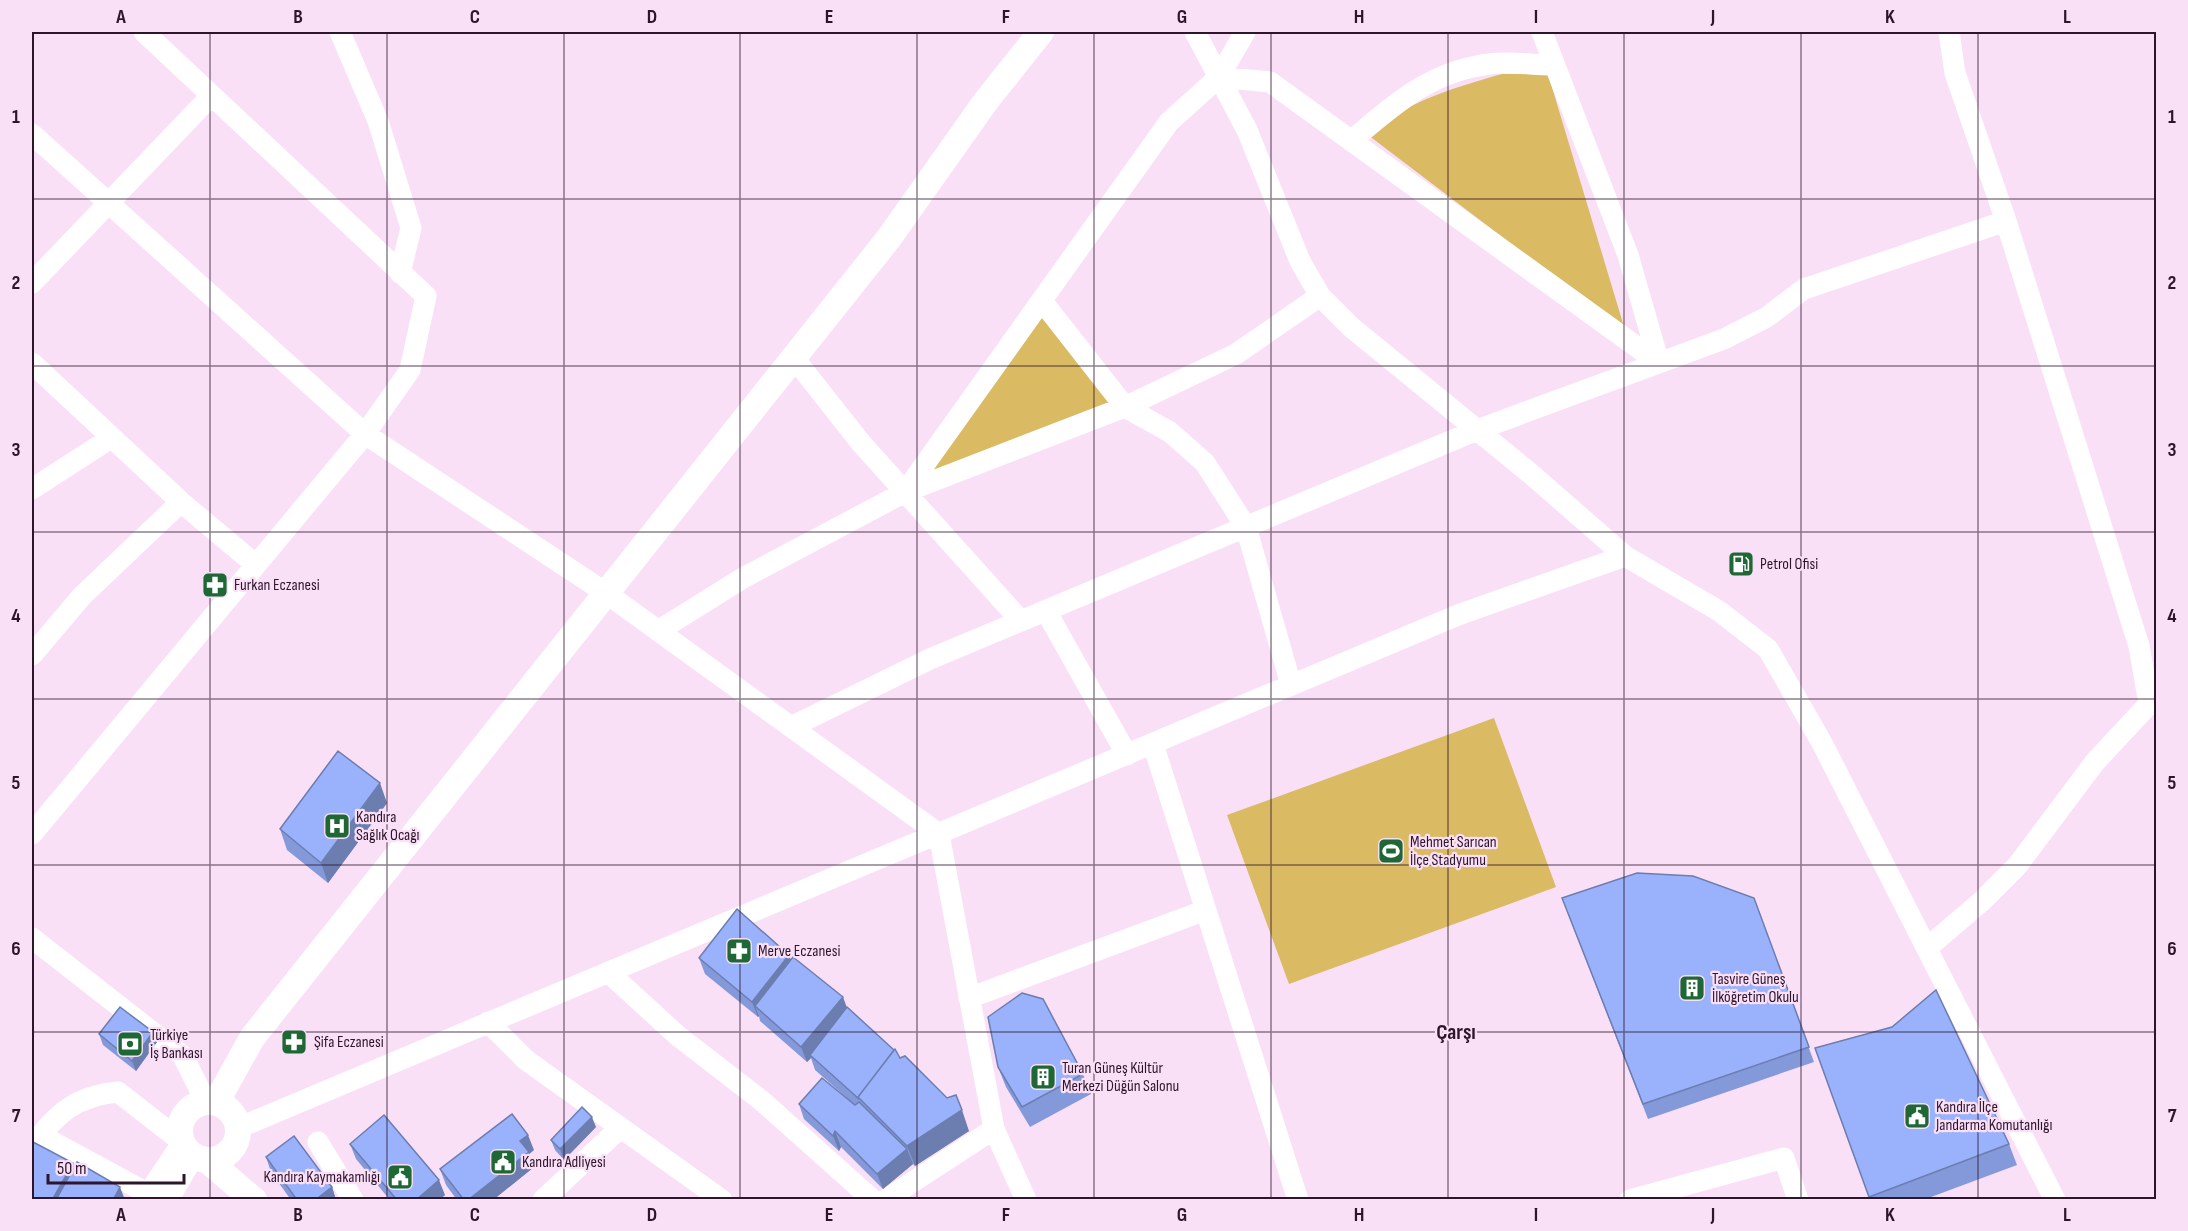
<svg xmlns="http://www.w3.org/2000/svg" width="2188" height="1231" viewBox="0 0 2188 1231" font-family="'Sofia Sans Condensed',sans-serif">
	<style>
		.green { fill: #daba63 }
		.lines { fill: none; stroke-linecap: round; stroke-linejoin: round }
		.minor { stroke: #fff; stroke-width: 21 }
		.major { stroke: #fff; stroke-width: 26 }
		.wall { fill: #8499d9 }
		.shaded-wall { fill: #6c7db0 }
		.building { fill: #9ab2fc; stroke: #6c7db0; stroke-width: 1.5 }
		.grid { fill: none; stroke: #2d162c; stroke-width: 1.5; stroke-opacity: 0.55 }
		.labels { text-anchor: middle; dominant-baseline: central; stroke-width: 4.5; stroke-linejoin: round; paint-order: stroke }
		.poi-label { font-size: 16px; fill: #2d162c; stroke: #fae0f7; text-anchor: start }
		.district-label { font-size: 22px; font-weight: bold; fill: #2d162c; stroke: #fae0f7 }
		.neatline { fill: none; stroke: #2d162c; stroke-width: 2 }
		.grid-label { font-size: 20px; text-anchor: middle; font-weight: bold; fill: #2d162c }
	</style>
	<rect width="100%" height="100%" fill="#fae0f7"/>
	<!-- green -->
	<path class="green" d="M 1502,74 L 1548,74 L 1625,330 L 1368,135 C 1407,101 1453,88 1502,74 Z
		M 1042,301 L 1125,407 L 905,492 Z
		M 1494,718 L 1556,887 L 1289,984 L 1227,815 Z"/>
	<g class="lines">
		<!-- minor -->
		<path class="minor" d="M 340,32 L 378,121 L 411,228 L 400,273
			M 1195,32 L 1247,130 L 1300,261 L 1320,296 L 1351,327 L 1531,474 L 1625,556 L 1719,611 L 1768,649 L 1822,743 L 2055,1200
			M 1542,32 L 1628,255 L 1659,363
			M 1219,77 L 1270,82 L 1659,363
			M 32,134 L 365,434 L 606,593 L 939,834 L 994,1129 L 1026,1200
			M 1351,141 C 1395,104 1429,72 1489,64 C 1509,61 1532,65 1553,65
			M 32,283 L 211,96
			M 1042,301 L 1125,407 L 1170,432 L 1205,463 L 1246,527 L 1291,685
			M 794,358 L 861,443 L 1021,621
			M 32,363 L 181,502 L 256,565
			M 32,489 L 111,438
			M 905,492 L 1169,122 L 1219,77 L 1245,32
			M 1046,611 L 1127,755
			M 658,631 L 743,578 L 905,492 L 1125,407 L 1236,354 L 1320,296
			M 32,655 L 82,596 L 181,502
			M 791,727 L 930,659 L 1477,430 L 1724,339 L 1767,317 L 1804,289 L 2006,221
			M 1153,744 L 1298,1200
			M 32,834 L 365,434 L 410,370 L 426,296 L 144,32
			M 32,938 L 183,1056 L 206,1102
			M 1927,948 L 1982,901 L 2017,866 L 2095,762 L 2149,704 L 2139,646 L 2006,221 L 1955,73 L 1949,32
			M 608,972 L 678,1036 L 762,1101 L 873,1200
			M 969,998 L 1206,910
			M 488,1022 L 526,1060 L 722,1200
			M 238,1128 L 1458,615 L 1625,556
			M 40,1135 L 160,1200
			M 318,1142 L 353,1200
			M 32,1146 C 57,1113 76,1096 118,1092 L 181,1141
			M 144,1200 L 182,1143
			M 168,1200 L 194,1156
			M 543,1200 L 620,1128
			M 885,1200 L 994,1129
			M 1630,1200 L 1784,1158 L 1798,1200"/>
		<!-- major -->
		<path class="major" d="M180 1131a29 29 0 1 1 58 0a29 29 0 1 1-58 0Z
			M 216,1103 L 252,1038 L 889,238 L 986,101 L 1041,32
			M 207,1160 L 254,1200"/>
	</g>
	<!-- wall -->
	<path class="wall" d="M 387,803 L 328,883 L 287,850 L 280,829 Z
		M 1754,898 L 1814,1062 L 1648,1119 L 1568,914 Z
		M 699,958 L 791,960 L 847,1008 L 900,1058 L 969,1131 L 915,1166 L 913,1164 L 883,1189 L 841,1147 L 839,1151 L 804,1119 L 799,1104 L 847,1098 L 815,1070 L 811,1058 L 807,1062 L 760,1021 L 759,1016 L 758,1017 L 705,974 Z
		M 153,1032 L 157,1042 L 136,1071 L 103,1045 L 99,1034 Z
		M 1815,1048 L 2009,1144 L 2017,1165 L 1923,1200 L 1870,1200 Z
		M 998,1067 L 1083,1074 L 1091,1094 L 1030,1127 L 1006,1087 Z
		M 596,1127 L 564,1160 L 555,1150 L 551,1140 Z
		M 350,1144 L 445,1195 L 439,1200 L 390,1200 L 356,1159 Z
		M 534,1150 L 529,1154 L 534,1167 L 493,1200 L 457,1200 L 446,1185 L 440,1169 Z
		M 266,1157 L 332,1187 L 336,1200 L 291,1200 L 271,1172 Z"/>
	<!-- shaded-wall -->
	<path class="shaded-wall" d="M 380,783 L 387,803 L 328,883 L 321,863 Z
		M 789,955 L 795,970 L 755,1006 L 759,1016 L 758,1017 L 752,1002 Z
		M 843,997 L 849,1013 L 810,1055 L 811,1058 L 807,1062 L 801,1047 Z
		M 153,1032 L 157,1042 L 136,1071 L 132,1061 Z
		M 962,1110 L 969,1131 L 915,1166 L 907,1146 Z
		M 592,1117 L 596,1127 L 564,1160 L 560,1149 Z
		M 835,1131 L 841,1147 L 839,1151 L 833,1136 Z
		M 528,1135 L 534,1150 L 529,1154 L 534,1167 L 493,1200 L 468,1200 L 520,1141 Z
		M 907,1149 L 913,1164 L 883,1189 L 877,1174 Z
		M 73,1163 L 79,1178 L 66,1200 L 52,1200 Z
		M 439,1180 L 445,1195 L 439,1200 L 416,1200 Z
		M 120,1187 L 125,1200 L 113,1200 Z
		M 332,1187 L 336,1200 L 315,1200 Z"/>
	<!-- building -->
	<path class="building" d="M 338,751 L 380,783 L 321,863 L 280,829 Z
		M 1637,873 L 1693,876 L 1754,898 L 1809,1047 L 1643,1104 L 1562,898 Z
		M 737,909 L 789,955 L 752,1002 L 699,958 Z
		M 793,957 L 843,997 L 801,1047 L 755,1006 Z
		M 1936,990 L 2009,1144 L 1869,1197 L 1815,1048 L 1892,1027 Z
		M 1022,993 L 1043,999 L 1083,1074 L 1022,1107 L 998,1067 L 988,1017 Z
		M 120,1007 L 153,1032 L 132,1061 L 99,1034 Z
		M 847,1007 L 894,1050 L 858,1097 L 859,1099 L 810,1055 Z
		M 895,1049 L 900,1058 L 905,1056 L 947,1098 L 956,1095 L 962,1110 L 907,1146 L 858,1097 Z
		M 822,1078 L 855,1105 L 859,1102 L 907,1149 L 877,1174 L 835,1131 L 833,1136 L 799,1104 Z
		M 582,1107 L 592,1117 L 560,1149 L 551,1140 Z
		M 512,1114 L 528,1135 L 520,1141 L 529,1152 L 468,1200 L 464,1200 L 440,1169 Z
		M 384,1115 L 439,1180 L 416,1200 L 397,1200 L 350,1144 Z
		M 294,1136 L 332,1187 L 315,1200 L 297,1200 L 266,1157 Z
		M 33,1142 L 73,1163 L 52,1200 L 32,1200 L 32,1144 Z
		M 77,1162 L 120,1187 L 113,1200 L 56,1200 Z"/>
	<!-- grid -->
	<path class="grid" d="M 210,32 L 210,1200M 387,32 L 387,1200M 564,32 L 564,1200M 740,32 L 740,1200M 917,32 L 917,1200M 1094,32 L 1094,1200M 1271,32 L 1271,1200M 1448,32 L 1448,1200M 1624,32 L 1624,1200M 1801,32 L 1801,1200M 1978,32 L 1978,1200M 32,199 L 2156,199M 32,366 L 2156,366M 32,532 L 2156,532M 32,699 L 2156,699M 32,865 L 2156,865M 32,1032 L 2156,1032"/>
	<!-- icons -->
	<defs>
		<symbol id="fuel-square" viewBox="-11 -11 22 22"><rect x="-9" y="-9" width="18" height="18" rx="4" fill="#1f6835" stroke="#fae0f7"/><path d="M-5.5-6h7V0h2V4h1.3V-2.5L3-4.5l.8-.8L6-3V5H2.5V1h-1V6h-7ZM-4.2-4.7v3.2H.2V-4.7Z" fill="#fff"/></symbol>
		<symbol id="pharmacy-square" viewBox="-11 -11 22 22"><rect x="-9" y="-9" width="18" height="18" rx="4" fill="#1f6835" stroke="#fae0f7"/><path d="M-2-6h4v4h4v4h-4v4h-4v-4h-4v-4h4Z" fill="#fff"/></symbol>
		<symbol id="hospital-square" viewBox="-11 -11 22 22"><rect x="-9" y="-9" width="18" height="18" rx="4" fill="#1f6835" stroke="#fae0f7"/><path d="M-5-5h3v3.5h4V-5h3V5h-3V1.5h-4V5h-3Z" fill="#fff"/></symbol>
		<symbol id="stadium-square" viewBox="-11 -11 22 22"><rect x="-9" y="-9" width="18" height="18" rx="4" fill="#1f6835" stroke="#fae0f7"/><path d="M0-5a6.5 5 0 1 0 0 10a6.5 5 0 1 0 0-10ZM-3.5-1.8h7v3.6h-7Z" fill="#fff"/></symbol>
		<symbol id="building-square" viewBox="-11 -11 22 22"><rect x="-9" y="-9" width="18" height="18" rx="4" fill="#1f6835" stroke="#fae0f7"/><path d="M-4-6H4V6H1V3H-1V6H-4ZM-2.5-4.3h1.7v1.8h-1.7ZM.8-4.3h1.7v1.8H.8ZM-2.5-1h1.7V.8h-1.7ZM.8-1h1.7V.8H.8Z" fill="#fff"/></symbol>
		<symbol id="bank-square" viewBox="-11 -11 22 22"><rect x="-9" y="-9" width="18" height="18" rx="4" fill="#1f6835" stroke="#fae0f7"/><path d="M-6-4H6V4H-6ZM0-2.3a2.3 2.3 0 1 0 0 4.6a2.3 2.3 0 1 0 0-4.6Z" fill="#fff"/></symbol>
		<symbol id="civic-square" viewBox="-11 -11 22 22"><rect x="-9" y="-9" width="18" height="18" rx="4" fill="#1f6835" stroke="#fae0f7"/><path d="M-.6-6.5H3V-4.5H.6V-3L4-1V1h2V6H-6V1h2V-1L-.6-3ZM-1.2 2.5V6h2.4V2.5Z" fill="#fff"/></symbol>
	</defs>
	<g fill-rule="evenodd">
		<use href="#fuel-square" x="1726" y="549" width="30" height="30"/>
		<use href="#pharmacy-square" x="200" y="570" width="30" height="30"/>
		<use href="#hospital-square" x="322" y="811" width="30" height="30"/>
		<use href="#stadium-square" x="1376" y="836" width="30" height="30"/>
		<use href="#pharmacy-square" x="724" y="936" width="30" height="30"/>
		<use href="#building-square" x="1677" y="973" width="30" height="30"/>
		<use href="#pharmacy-square" x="279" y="1027" width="30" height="30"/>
		<use href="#bank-square" x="115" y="1029" width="30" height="30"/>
		<use href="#building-square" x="1028" y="1062" width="30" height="30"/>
		<use href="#civic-square" x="1902" y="1101" width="30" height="30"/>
		<use href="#civic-square" x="488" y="1147" width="30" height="30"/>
		<use href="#civic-square" x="385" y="1162" width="30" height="30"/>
	</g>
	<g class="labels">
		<!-- poi labels -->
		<g class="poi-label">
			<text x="1760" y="564">Petrol Ofisi</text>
			<text x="234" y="585">Furkan Eczanesi</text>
			<text x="356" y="817">Kandıra<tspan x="356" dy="18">Sağlık Ocağı</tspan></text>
			<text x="1410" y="842">Mehmet Sarıcan<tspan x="1410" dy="18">İlçe Stadyumu</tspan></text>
			<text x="758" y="951">Merve Eczanesi</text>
			<text x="1712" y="979">Tasvire Güneş<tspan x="1712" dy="18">İlköğretim Okulu</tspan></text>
			<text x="150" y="1035">Türkiye<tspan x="150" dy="18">İş Bankası</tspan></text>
			<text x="314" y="1042">Şifa Eczanesi</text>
			<text x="1062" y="1068">Turan Güneş Kültür<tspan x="1062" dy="18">Merkezi Düğün Salonu</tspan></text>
			<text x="1936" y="1107">Kandıra İlçe<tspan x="1936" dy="18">Jandarma Komutanlığı</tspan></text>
			<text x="522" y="1162">Kandıra Adliyesi</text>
			<text x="380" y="1177" text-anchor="end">Kandıra Kaymakamlığı</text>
		</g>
		<!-- district labels -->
		<g class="district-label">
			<text x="1456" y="1032">Çarşı</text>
		</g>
	</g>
	<!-- border -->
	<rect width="2188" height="1231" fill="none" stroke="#fae0f7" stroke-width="66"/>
	<!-- scale -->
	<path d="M48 1174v9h136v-9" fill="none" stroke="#2d162c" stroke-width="3"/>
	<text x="57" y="1174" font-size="18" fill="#2d162c" stroke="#fae0f7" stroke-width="4.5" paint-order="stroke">50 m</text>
	<rect x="33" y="33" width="2122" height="1165" class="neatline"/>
	<g class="grid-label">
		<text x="121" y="23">A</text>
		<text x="298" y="23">B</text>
		<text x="475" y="23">C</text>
		<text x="652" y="23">D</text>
		<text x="829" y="23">E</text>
		<text x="1006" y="23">F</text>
		<text x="1182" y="23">G</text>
		<text x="1359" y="23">H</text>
		<text x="1536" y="23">I</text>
		<text x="1713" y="23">J</text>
		<text x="1890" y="23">K</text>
		<text x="2067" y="23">L</text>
		<text x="16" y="123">1</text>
		<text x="2172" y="123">1</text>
		<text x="16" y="289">2</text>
		<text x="2172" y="289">2</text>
		<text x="16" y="456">3</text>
		<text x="2172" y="456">3</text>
		<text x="16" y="622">4</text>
		<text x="2172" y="622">4</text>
		<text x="16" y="789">5</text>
		<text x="2172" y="789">5</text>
		<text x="16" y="955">6</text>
		<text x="2172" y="955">6</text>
		<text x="16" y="1122">7</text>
		<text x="2172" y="1122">7</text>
		<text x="121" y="1221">A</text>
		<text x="298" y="1221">B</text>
		<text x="475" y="1221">C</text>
		<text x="652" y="1221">D</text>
		<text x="829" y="1221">E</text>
		<text x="1006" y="1221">F</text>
		<text x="1182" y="1221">G</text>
		<text x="1359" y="1221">H</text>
		<text x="1536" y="1221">I</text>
		<text x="1713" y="1221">J</text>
		<text x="1890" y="1221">K</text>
		<text x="2067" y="1221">L</text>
	</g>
</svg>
